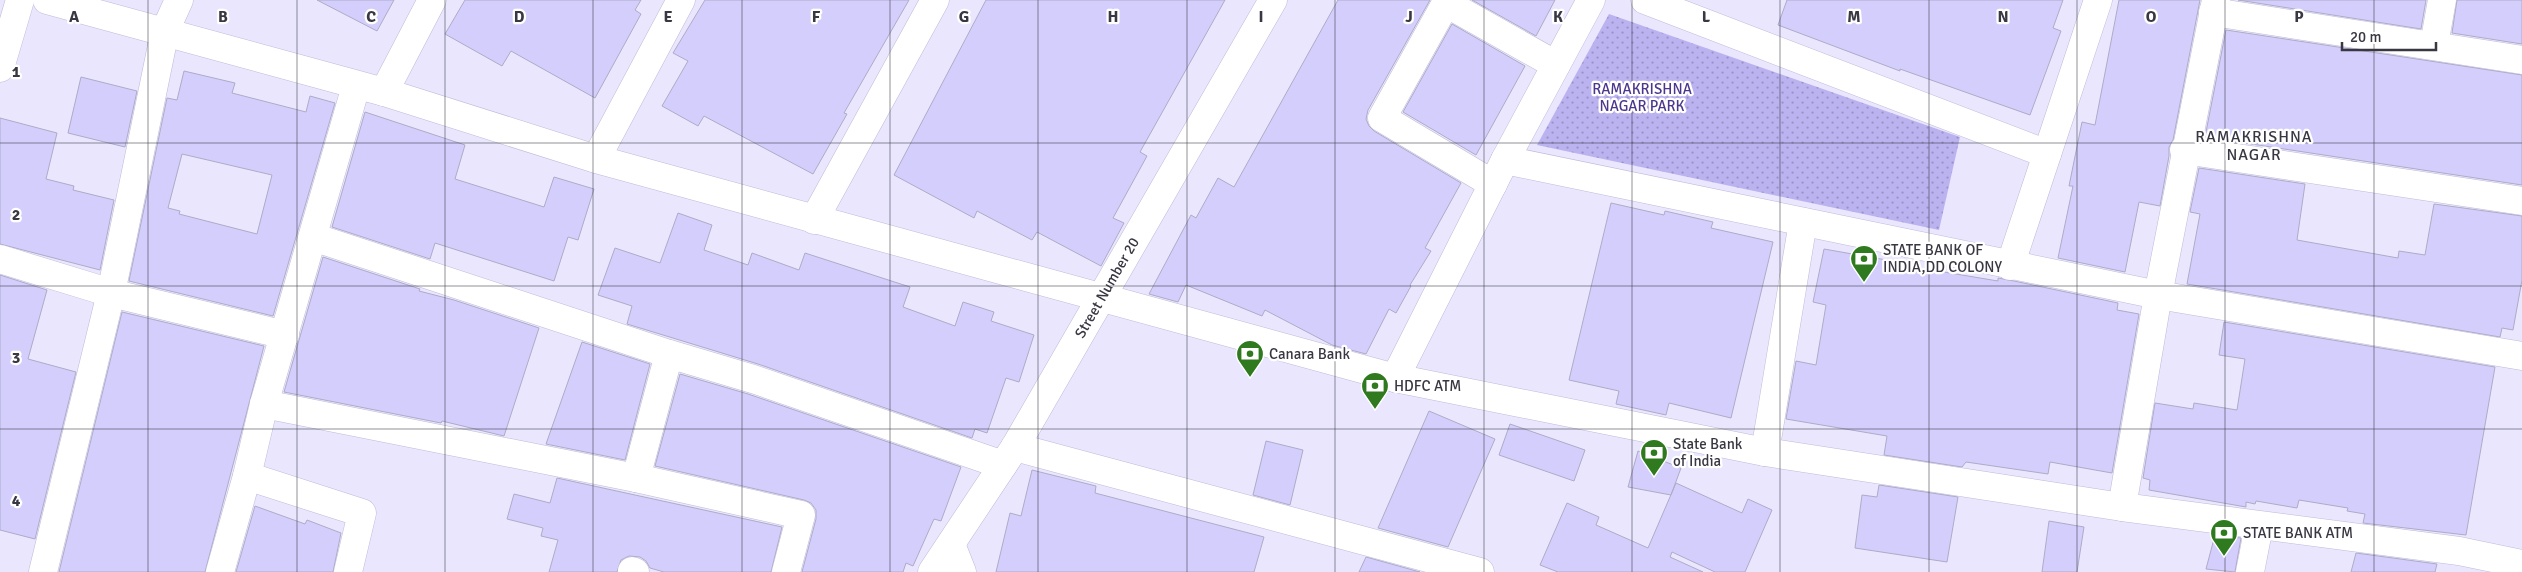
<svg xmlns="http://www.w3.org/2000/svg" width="2522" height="572" viewBox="0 0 2522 572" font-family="Signika,sans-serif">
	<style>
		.park { fill: url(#park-dots) }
		.building { fill: #d3cefc; stroke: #aeabc7; fill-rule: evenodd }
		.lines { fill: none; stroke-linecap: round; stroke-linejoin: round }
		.minor-casing { stroke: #bebbd8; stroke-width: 29 }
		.minor { stroke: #fff; stroke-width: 28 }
		.grid { fill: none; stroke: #383742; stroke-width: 1; stroke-opacity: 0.55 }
		.labels { text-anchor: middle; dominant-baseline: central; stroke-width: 4.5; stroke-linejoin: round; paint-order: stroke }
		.park-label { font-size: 15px; fill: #4c378d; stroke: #fff }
		.poi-label { font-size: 15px; fill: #383742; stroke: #fff; text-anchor: start }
		.street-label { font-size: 15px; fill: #383742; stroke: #fff }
		.neighbourhood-label { font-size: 16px; letter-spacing: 1px; fill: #383742; stroke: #fff }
		.grid-label { font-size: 16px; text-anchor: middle; font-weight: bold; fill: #383742; stroke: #fff; stroke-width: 4.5; stroke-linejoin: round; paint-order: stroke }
	</style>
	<defs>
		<pattern id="park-dots" width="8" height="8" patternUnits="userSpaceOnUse" patternTransform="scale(1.25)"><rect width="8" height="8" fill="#bbb2f0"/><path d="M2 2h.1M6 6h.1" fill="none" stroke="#9992c4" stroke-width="1.8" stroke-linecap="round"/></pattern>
	</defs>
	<rect width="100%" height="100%" fill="#e9e6fe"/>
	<!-- park -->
	<path class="park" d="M 1609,14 L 1960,137 L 1939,230 L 1537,145 Z"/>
	<!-- building -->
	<path class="building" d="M 317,0 L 394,0 L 377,31 Z
		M 465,0 L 641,0 L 635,10 L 641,14 L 595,98 L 511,51 L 502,66 L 445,34 Z
		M 705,0 L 909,0 L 844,113 L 847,114 L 813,174 L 704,116 L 698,126 L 662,106 L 688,61 L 673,53 Z
		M 986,0 L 1225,0 L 1140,152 L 1147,156 L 1113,218 L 1124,223 L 1101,266 L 1037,232 L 1032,240 L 977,211 L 974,218 L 894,175 Z
		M 1338,0 L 1430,0 L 1368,110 L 1366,119 L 1369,126 L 1374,131 L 1461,183 L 1425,248 L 1431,251 L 1410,285 L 1411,286 L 1396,313 L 1389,309 L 1366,354 L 1332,345 L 1265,310 L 1262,316 L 1186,285 L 1178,302 L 1149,294 L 1191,215 L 1196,218 L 1218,178 L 1234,187 Z
		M 1472,0 L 1555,0 L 1536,36 Z
		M 1787,0 L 2063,0 L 2053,28 L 2061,31 L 2030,115 L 1900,69 L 1900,71 L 1778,25 Z
		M 2119,0 L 2200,0 L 2173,140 L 2169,147 L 2169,156 L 2160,206 L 2139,202 L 2125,272 L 2058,258 L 2073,186 L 2069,186 L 2082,122 L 2095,125 Z
		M 2238,0 L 2426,0 L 2421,29 Z
		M 2457,0 L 2522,0 L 2522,44 L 2452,33 Z
		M 1452,24 L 1525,66 L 1476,155 L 1403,112 Z
		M 2226,30 L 2522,75 L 2522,185 L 2205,137 Z
		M 184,71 L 235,83 L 232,93 L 306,112 L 310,96 L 335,103 L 273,316 L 129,281 L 167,98 L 177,100 ZM 182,154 L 272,175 L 257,234 L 179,214 L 180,211 L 168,208 Z
		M 81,77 L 137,91 L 125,147 L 68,133 Z
		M 365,112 L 465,145 L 455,179 L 544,207 L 554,177 L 594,189 L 578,240 L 568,237 L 554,281 L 435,243 L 430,259 L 332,227 Z
		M 0,118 L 57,133 L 46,179 L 74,186 L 73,190 L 114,200 L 100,270 L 0,244 Z
		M 2199,168 L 2305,184 L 2297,240 L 2398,258 L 2399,251 L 2425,255 L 2434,204 L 2522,216 L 2522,280 L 2513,330 L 2502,328 L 2500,337 L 2187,284 L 2200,214 L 2190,212 Z
		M 1611,203 L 1664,215 L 1665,211 L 1713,222 L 1711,228 L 1773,242 L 1731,418 L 1669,403 L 1666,415 L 1616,404 L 1619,391 L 1569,380 Z
		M 678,213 L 712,225 L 704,250 L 748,265 L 752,253 L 799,270 L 805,253 L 910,287 L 903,307 L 955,326 L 963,302 L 994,312 L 991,321 L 1034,335 L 1019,382 L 1006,378 L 987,433 L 975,429 L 972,438 L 758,364 L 627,324 L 632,306 L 598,295 L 615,248 L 660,263 Z
		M 1824,249 L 1915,265 L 1914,267 L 1998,281 L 1998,278 L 2014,281 L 2118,303 L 2117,310 L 2139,314 L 2112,473 L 2050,462 L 2048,474 L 1966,462 L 1962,467 L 1884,455 L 1887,436 L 1786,419 L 1796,361 L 1816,365 L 1826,305 L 1813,302 Z
		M 323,257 L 420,289 L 419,291 L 454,300 L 539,328 L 504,436 L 442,421 L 441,423 L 284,392 Z
		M 0,275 L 47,290 L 28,359 L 76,372 L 35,539 L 0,530 Z
		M 122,312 L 264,346 L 205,572 L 59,572 Z
		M 2224,322 L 2495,367 L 2466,535 L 2363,523 L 2365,514 L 2347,511 L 2348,508 L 2299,500 L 2297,508 L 2256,501 L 2255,504 L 2246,502 L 2246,507 L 2149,490 L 2150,480 L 2143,478 L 2155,403 L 2193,409 L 2194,403 L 2237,410 L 2245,359 L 2219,355 Z
		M 582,342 L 650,364 L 625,460 L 546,444 Z
		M 680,374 L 748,394 L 961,467 L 941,521 L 934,519 L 913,566 L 906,563 L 903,572 L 802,572 L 816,519 L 816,510 L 811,503 L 804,500 L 655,466 Z
		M 1429,411 L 1495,439 L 1448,547 L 1378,528 Z
		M 1510,424 L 1585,450 L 1574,481 L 1499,455 Z
		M 1266,441 L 1303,450 L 1290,505 L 1253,495 Z
		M 1638,451 L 1681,468 L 1671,495 L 1628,487 Z
		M 1032,470 L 1096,486 L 1095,493 L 1264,537 L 1254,572 L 996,572 L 1010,513 L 1021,516 Z
		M 557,478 L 782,527 L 771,572 L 664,572 L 650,568 L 646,561 L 640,557 L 629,556 L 621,560 L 617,572 L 549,572 L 558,540 L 541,536 L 543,528 L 507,519 L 514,494 L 550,503 Z
		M 1676,483 L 1742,513 L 1748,499 L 1772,510 L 1745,572 L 1715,572 L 1672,552 L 1670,557 L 1703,572 L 1558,572 L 1540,565 L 1567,503 L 1599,517 L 1596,525 L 1648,548 Z
		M 1879,485 L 1958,497 L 1947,562 L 1855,548 L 1862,495 L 1877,497 Z
		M 255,506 L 305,524 L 307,520 L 341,533 L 333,572 L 236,572 Z
		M 2049,521 L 2084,527 L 2077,572 L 2042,572 Z
		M 2215,535 L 2241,538 L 2235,572 L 2206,569 Z
		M 2356,553 L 2437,564 L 2435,572 L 2351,572 Z
		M 1366,557 L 1420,572 L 1359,572 Z"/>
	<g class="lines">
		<defs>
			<g id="minor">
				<path d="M 47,0 L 384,92 L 596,159 L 1395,378 L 1765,452 L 2122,507 L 2459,551 L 2522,564"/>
				<path d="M 1645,0 L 2047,154"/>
				<path d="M 2213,12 L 2522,60"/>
				<path d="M 2434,45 L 2442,0"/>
				<path d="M 0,68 L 20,0"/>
				<path d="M 384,92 L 432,0"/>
				<path d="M 2184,150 L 2522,201"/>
				<path d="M 596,159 L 681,0"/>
				<path d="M 1505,160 L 2158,295 L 2522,356"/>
				<path d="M 1493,184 L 1382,118 L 1446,3 L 1556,65"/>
				<path d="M 814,220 L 935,0"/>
				<path d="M 313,237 L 669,354 L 753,379 L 1003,465"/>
				<path d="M 0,259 L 111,293 L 285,335"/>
				<path d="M 2010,266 L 2098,0"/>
				<path d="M 1395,378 L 1505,160 L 1591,0"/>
				<path d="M 264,404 L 636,478 L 801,515 L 786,572"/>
				<path d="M 1015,447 L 1480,572"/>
				<path d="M 1765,452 L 1803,222"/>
				<path d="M 247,476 L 362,513 L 348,572"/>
				<path d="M 636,478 L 669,354"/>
				<path d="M 2122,507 L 2158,295 L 2216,0"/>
				<path d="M 951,544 L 962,572"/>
				<path d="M 632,571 L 635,572"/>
				<path d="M 43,572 L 111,293 L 165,31 L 179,0"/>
				<path d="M 220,572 L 247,476 L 264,404 L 356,86"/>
				<path id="s1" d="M 932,572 L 1015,447 L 1273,0"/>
				<path d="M 2250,572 L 2259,526"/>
			</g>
		</defs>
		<!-- minor casing -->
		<use href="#minor" class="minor-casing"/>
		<!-- minor -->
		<use href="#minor" class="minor"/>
	</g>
	<!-- grid -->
	<path class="grid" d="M 148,0 L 148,572M 297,0 L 297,572M 445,0 L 445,572M 593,0 L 593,572M 742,0 L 742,572M 890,0 L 890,572M 1038,0 L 1038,572M 1187,0 L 1187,572M 1335,0 L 1335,572M 1484,0 L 1484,572M 1632,0 L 1632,572M 1780,0 L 1780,572M 1929,0 L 1929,572M 2077,0 L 2077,572M 2225,0 L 2225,572M 2374,0 L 2374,572M 0,143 L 2522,143M 0,286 L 2522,286M 0,429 L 2522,429"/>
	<!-- icons -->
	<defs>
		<symbol id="bank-pin" viewBox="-11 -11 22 30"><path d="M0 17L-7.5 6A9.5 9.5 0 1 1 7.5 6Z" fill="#2f791e" stroke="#fff"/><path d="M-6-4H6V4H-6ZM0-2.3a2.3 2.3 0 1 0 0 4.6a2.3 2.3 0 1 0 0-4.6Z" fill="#fff"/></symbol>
	</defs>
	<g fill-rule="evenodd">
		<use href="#bank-pin" x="1848" y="243" width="32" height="43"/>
		<use href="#bank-pin" x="1234" y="338" width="32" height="43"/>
		<use href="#bank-pin" x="1359" y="370" width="32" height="43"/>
		<use href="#bank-pin" x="1638" y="437" width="32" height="43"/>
		<use href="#bank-pin" x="2208" y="517" width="32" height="43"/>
	</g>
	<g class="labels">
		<!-- park labels -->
		<g class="park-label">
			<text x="1642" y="89">RAMAKRISHNA<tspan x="1642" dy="17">NAGAR PARK</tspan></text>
		</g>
		<!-- poi labels -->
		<g class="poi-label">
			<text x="1883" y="250">STATE BANK OF<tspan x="1883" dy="17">INDIA,DD COLONY</tspan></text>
			<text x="1269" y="354">Canara Bank</text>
			<text x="1394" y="386">HDFC ATM</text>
			<text x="1673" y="444">State Bank<tspan x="1673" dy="17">of India</tspan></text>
			<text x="2243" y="533">STATE BANK ATM</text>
		</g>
		<!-- street labels -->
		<g class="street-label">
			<text stroke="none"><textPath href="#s1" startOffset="334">Street Number 20</textPath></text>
		</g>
		<!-- neighbourhood labels -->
		<g class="neighbourhood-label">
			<text x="2254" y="137">RAMAKRISHNA<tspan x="2254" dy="18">NAGAR</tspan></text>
		</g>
	</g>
	<g class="grid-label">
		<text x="74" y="22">A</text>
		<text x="223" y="22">B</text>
		<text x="371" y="22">C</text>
		<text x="519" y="22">D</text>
		<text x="668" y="22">E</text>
		<text x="816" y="22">F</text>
		<text x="964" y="22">G</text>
		<text x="1113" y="22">H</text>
		<text x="1261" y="22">I</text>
		<text x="1409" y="22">J</text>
		<text x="1558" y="22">K</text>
		<text x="1706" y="22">L</text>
		<text x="1854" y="22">M</text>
		<text x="2003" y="22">N</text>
		<text x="2151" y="22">O</text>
		<text x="2299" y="22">P</text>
		<text x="16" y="77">1</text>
		<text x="16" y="220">2</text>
		<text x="16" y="363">3</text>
		<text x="16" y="506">4</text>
	</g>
	<!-- scale -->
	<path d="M2342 42v8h94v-8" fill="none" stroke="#383742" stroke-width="2.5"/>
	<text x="2350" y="42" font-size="15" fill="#383742" stroke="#ffffff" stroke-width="4" paint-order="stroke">20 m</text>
</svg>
